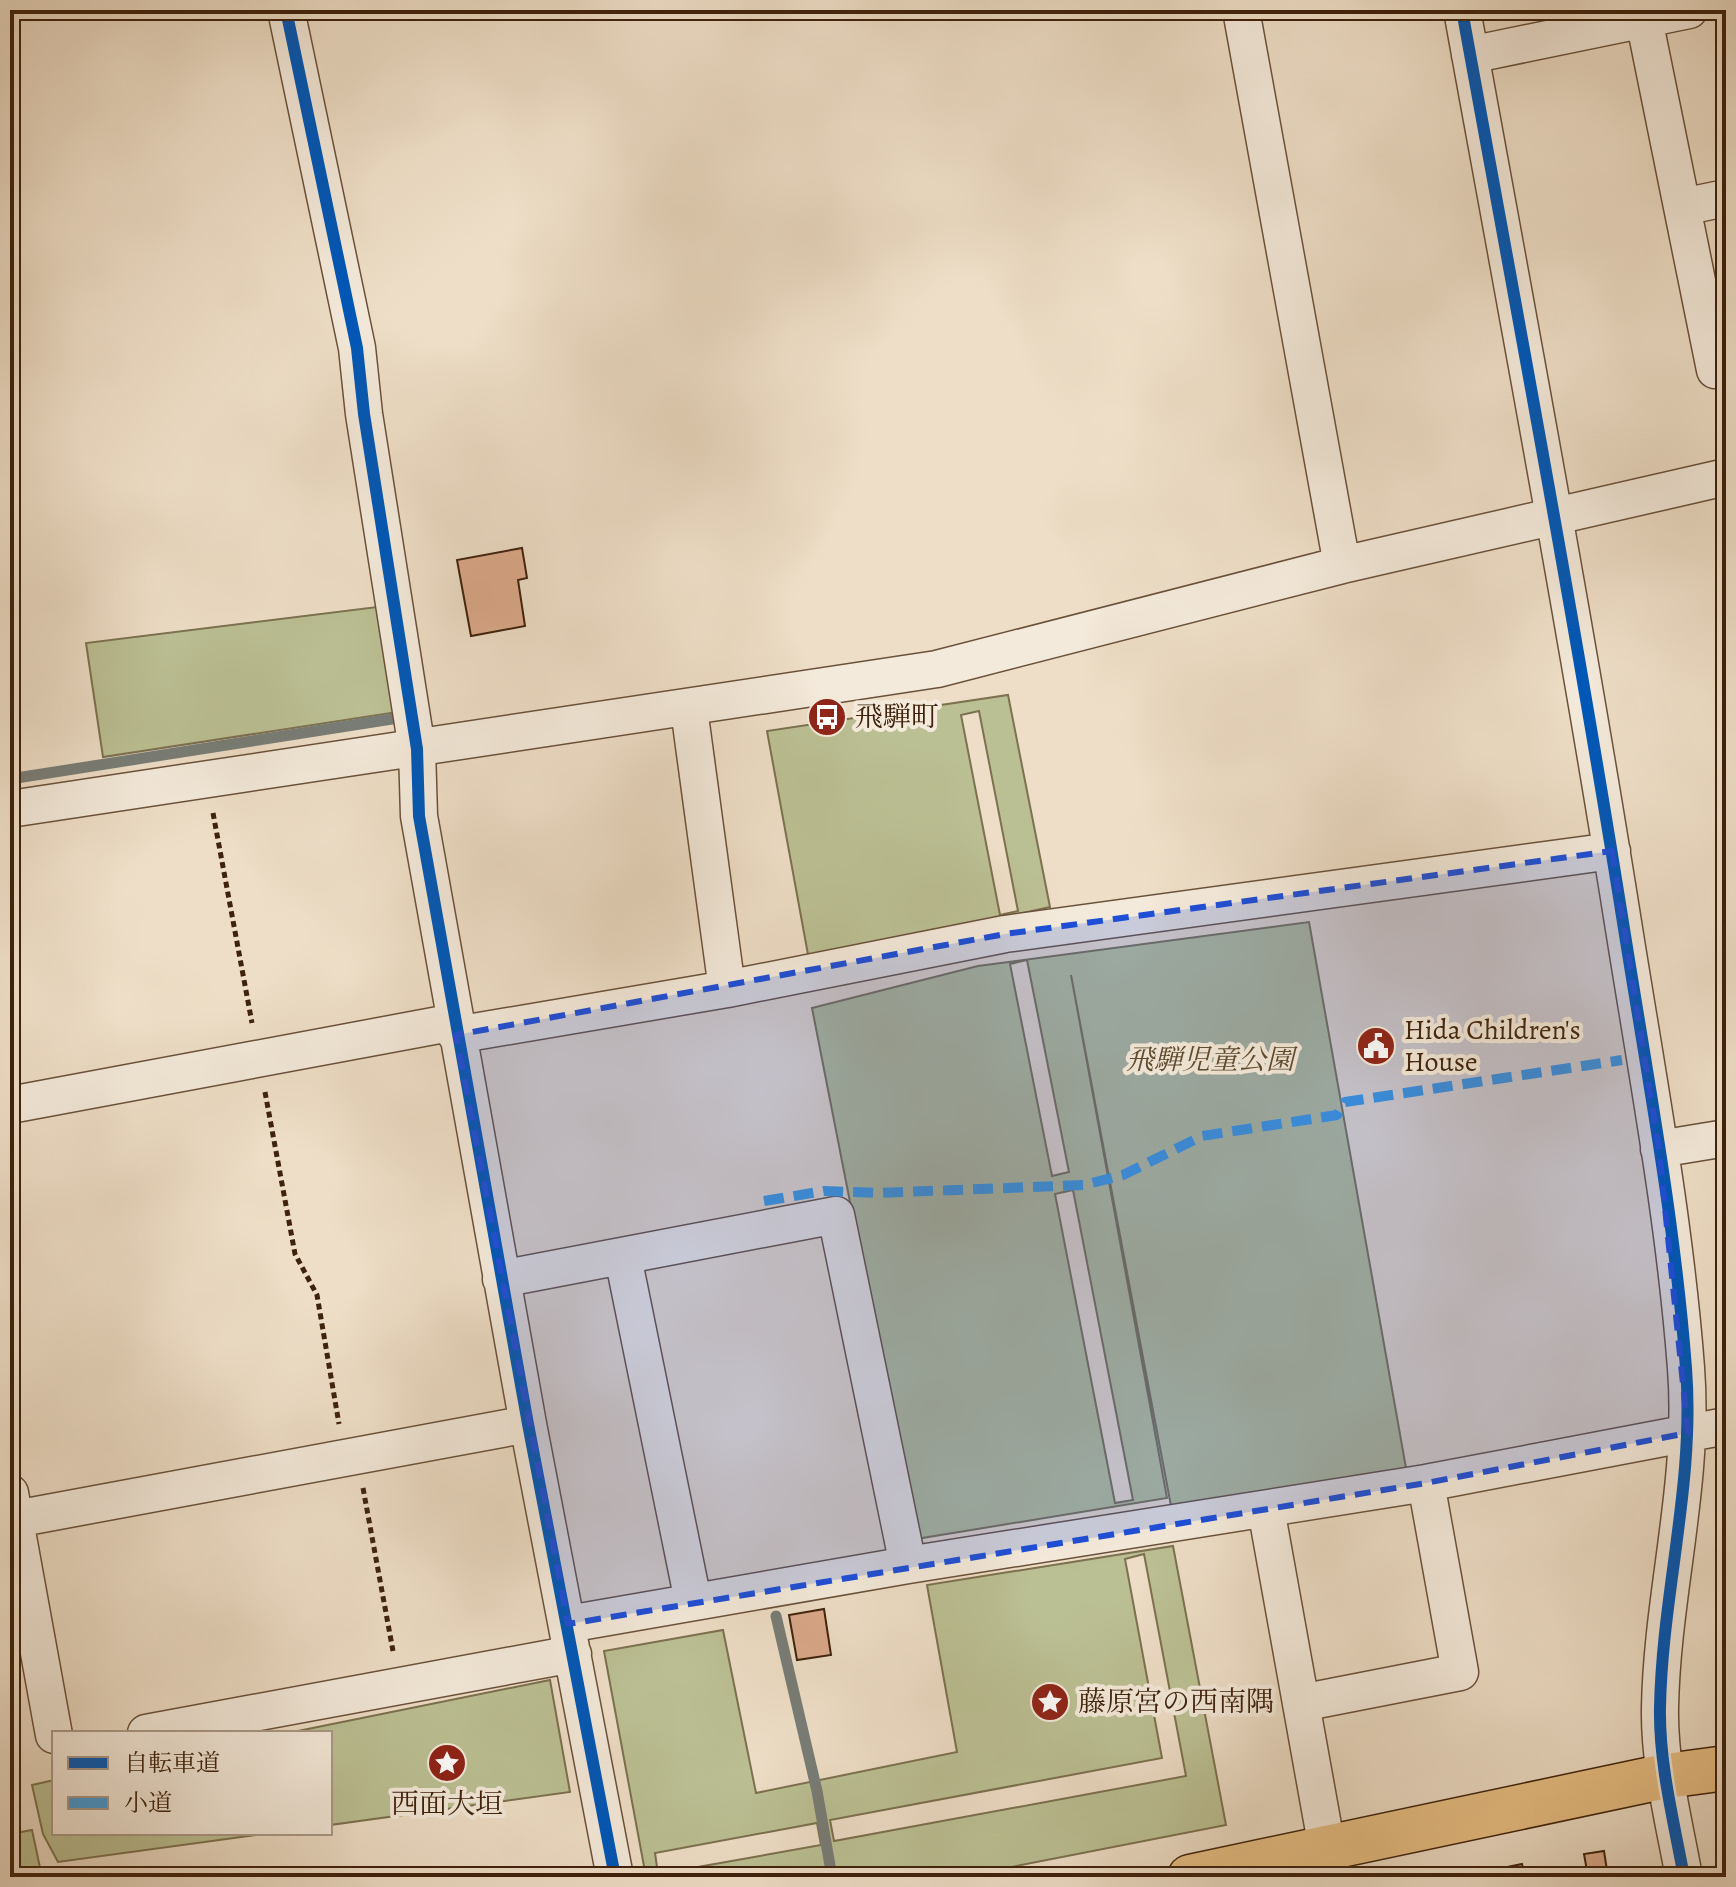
<svg xmlns="http://www.w3.org/2000/svg" width="1736" height="1887" viewBox="0 0 1736 1887" font-family="Alegreya,'Noto Serif JP',serif">
	<style>
		.green { fill: #bbc094; stroke: #7c7150; stroke-width: 2; fill-rule: evenodd }
		.lines { fill: none; stroke-linecap: round; stroke-linejoin: round }
		.stream { stroke: #787d77; stroke-width: 11 }
		.building { fill: #dba98b; stroke: #3e220c; stroke-width: 2 }
		.minor-casing { stroke: #6a513b; stroke-width: 39 }
		.major-casing { stroke: #3e220c; stroke-width: 47 }
		.path { stroke: #3e220c; stroke-width: 5; stroke-dasharray: 6 4; stroke-linecap: butt }
		.minor { stroke: #f4eadb; stroke-width: 36 }
		.major { stroke: #e7bf84; stroke-width: 44 }
		.quiet { stroke: #3f9cde; stroke-width: 10; stroke-dasharray: 20 10; stroke-linecap: butt }
		.cycleway-casing { stroke: #f4eadb; stroke-width: 17 }
		.cycleway { stroke: #0057b8; stroke-width: 12 }
		.marked { fill: #1d4ed8; fill-opacity: 0.2; stroke: #1d4ed8; stroke-width: 6; stroke-dasharray: 16 10; stroke-linejoin: round }
		.labels { text-anchor: middle; dominant-baseline: central; stroke-width: 8; stroke-linejoin: round; paint-order: stroke }
		.poi-label { font-size: 28px; fill: #3e220c; stroke: #f4eadb; text-anchor: start }
		.park-label { font-size: 28px; font-style: italic; fill: #5d4a2e; stroke: #f4eadb }
	</style>
	<rect width="100%" height="100%" fill="#eedec7"/>
	<filter id="stains"><feTurbulence type="fractalNoise" baseFrequency=".0025" numOctaves="4"/><feColorMatrix values="0 0 0 0 .2 0 0 0 0 .09 0 0 0 0 .02 0 0 0 .5 -.17"/></filter>
	<radialGradient id="worn" r=".72"><stop offset=".6" stop-color="#630" stop-opacity="0"/><stop offset="1" stop-color="#630" stop-opacity=".3"/></radialGradient>
	<!-- green -->
	<path class="green" d="M 385,606 L 404,711 L 103,757 L 86,643 Z
		M 1008,695 L 1050,907 L 809,960 L 767,731 ZM 979,711 L 1018,911 L 1000,915 L 961,715 Z
		M 1309,922 L 1406,1468 L 1171,1506 L 1071,975 L 1167,1498 L 916,1539 L 812,1008 L 978,966 ZM 1027,960 L 1069,1172 L 1052,1176 L 1010,964 ZM 1073,1190 L 1133,1500 L 1115,1503 L 1055,1194 Z
		M 1173,1546 L 1226,1825 L 960,1877 L 646,1877 L 604,1651 L 723,1630 L 756,1793 L 957,1752 L 927,1585 ZM 1144,1554 L 1186,1776 L 834,1841 L 830,1820 L 1162,1758 L 1125,1559 ZM 817,1823 L 821,1845 L 658,1874 L 655,1853 Z
		M 550,1680 L 570,1792 L 330,1825 L 330,1733 L 288,1733 Z
		M 54,1780 L 54,1833 L 270,1833 L 58,1862 L 43,1834 L 32,1785 Z
		M 32,1830 L 42,1877 L 10,1877 L 10,1834 Z"/>
	<g class="lines">
		<!-- stream -->
		<path class="stream" d="M 10,779 L 392,719
			M 776,1616 L 817,1791 L 832,1877"/>
	</g>
	<!-- building -->
	<path class="building" d="M 522,548 L 527,578 L 518,580 L 525,626 L 471,636 L 457,560 Z
		M 824,1609 L 831,1655 L 797,1660 L 789,1615 Z
		M 1604,1851 L 1608,1877 L 1552,1877 L 1587,1871 L 1584,1854 Z
		M 1522,1864 L 1525,1877 L 1459,1877 Z"/>
	<g class="lines">
		<defs>
			<path id="minor" d="M 286,10 L 357,348 L 364,414 L 417,749 L 419,816 L 528,1424 L 615,1877
				M 1241,10 L 1342,565
				M 1462,10 C 1518,318 1576,626 1625,935 C 1648,1079 1675,1223 1686,1368 C 1695,1483 1662,1594 1660,1708 C 1659,1764 1674,1822 1684,1877
				M 1644,19 L 1715,370 L 1726,367
				M 1470,55 L 1689,10
				M 1682,207 L 1726,198
				M 689,709 L 727,989
				M 10,809 L 937,669 L 1342,565 L 1726,477
				M 456,1035 L 727,989 L 1005,934 L 1612,851
				M 10,1105 L 455,1022
				M 1659,1149 L 1726,1138
				M 623,1257 L 693,1601
				M 501,1279 L 836,1215 L 908,1565
				M 10,1493 L 54,1735
				M 1266,1509 L 1327,1848
				M 10,1520 L 528,1424
				M 568,1624 L 908,1565 L 1426,1483 L 1726,1426
				M 1301,1703 L 1460,1672 L 1426,1483
				M 146,1733 L 573,1654"/>
			<path id="major" d="M 1190,1877 L 1666,1776 L 1726,1768"/>
		</defs>
		<!-- minor casing -->
		<use href="#minor" class="minor-casing"/>
		<!-- major casing -->
		<use href="#major" class="major-casing"/>
		<!-- path -->
		<path class="path" d="M 213,813 L 252,1023
			M 265,1092 L 295,1254 L 317,1295 L 339,1424
			M 363,1488 L 393,1651"/>
		<!-- minor -->
		<use href="#minor" class="minor"/>
		<!-- major -->
		<use href="#major" class="major"/>
		<!-- quiet -->
		<path class="quiet" d="M 764,1201 L 824,1191 L 877,1193 L 1084,1185 L 1123,1175 L 1202,1136 L 1337,1115 L 1345,1102 L 1622,1060"/>
		<defs>
			<path id="cycleway" d="M 286,10 L 357,348 L 364,414 L 417,749 L 419,816 L 528,1424 L 615,1877
				M 1462,10 C 1518,318 1576,626 1625,935 C 1648,1079 1675,1223 1686,1368 C 1695,1483 1662,1594 1660,1708 C 1659,1764 1674,1822 1684,1877"/>
		</defs>
		<!-- cycleway casing -->
		<use href="#cycleway" class="cycleway-casing"/>
		<!-- cycleway -->
		<use href="#cycleway" class="cycleway"/>
	</g>
	<!-- marked area -->
	<path class="marked" d="M 1612,851 L 1659,1149 L 1688,1433 L 1426,1483 L 568,1624 L 456,1035 L 1005,934 Z"/>
	<!-- icons -->
	<defs>
		<symbol id="bus-disc" viewBox="-11 -11 22 22"><circle r="9.5" fill="#8f2418" stroke="#f4eadb"/><path d="M-5-6H5V4H4V6H2V4H-2V6H-4V4H-5ZM-3.5-4V0h7V-4ZM-3.5 1.2v1.5H-2V1.2ZM2 1.2v1.5H3.5V1.2Z" fill="#fff"/></symbol>
		<symbol id="civic-disc" viewBox="-11 -11 22 22"><circle r="9.5" fill="#8f2418" stroke="#f4eadb"/><path d="M-.6-6.5H3V-4.5H.6V-3L4-1V1h2V6H-6V1h2V-1L-.6-3ZM-1.2 2.5V6h2.4V2.5Z" fill="#fff"/></symbol>
		<symbol id="sight-disc" viewBox="-11 -11 22 22"><circle r="9.5" fill="#8f2418" stroke="#f4eadb"/><path d="M0-6L1.8-2.2L6-1.7L2.9 1.2L3.7 5.4L0 3.3L-3.7 5.4L-2.9 1.2L-6-1.7L-1.8-2.2Z" fill="#fff"/></symbol>
	</defs>
	<g fill-rule="evenodd">
		<use href="#bus-disc" x="805" y="695" width="44" height="44"/>
		<use href="#civic-disc" x="1354" y="1024" width="44" height="44"/>
		<use href="#sight-disc" x="1028" y="1680" width="44" height="44"/>
		<use href="#sight-disc" x="425" y="1741" width="44" height="44"/>
	</g>
	<g class="labels">
		<!-- poi labels -->
		<g class="poi-label">
			<text x="855" y="717">飛騨町</text>
			<text x="1404" y="1030">Hida Children's<tspan x="1404" dy="32">House</tspan></text>
			<text x="1078" y="1702">藤原宮の西南隅</text>
			<text x="447" y="1804" text-anchor="middle">西面大垣</text>
		</g>
		<!-- park labels -->
		<g class="park-label">
			<text x="1210" y="1060">飛騨児童公園</text>
		</g>
	</g>
	<!-- margin -->
	<rect width="1736" height="1887" fill="none" stroke="#eedec7" stroke-width="40"/>
	<rect x="12" y="12" width="1712" height="1863" fill="none" stroke="#3e220c" stroke-width="4"/>
	<rect x="20" y="20" width="1696" height="1847" fill="none" stroke="#3e220c" stroke-width="2"/>
	<!-- legend -->
	<rect x="52" y="1731" width="280" height="104" fill="#f4eadb" stroke="#ab9a88" stroke-width="2"/>
	<rect x="68" y="1757" width="40" height="12" fill="#0057b8" stroke="#ab9a88" stroke-width="2"/>
	<text x="124" y="1771" font-size="24" fill="#3e220c">自転車道</text>
	<rect x="68" y="1797" width="40" height="12" fill="#3f9cde" stroke="#ab9a88" stroke-width="2"/>
	<text x="124" y="1811" font-size="24" fill="#3e220c">小道</text>
	<rect width="100%" height="100%" filter="url(#stains)"/>
	<rect width="100%" height="100%" fill="url(#worn)"/>
</svg>
